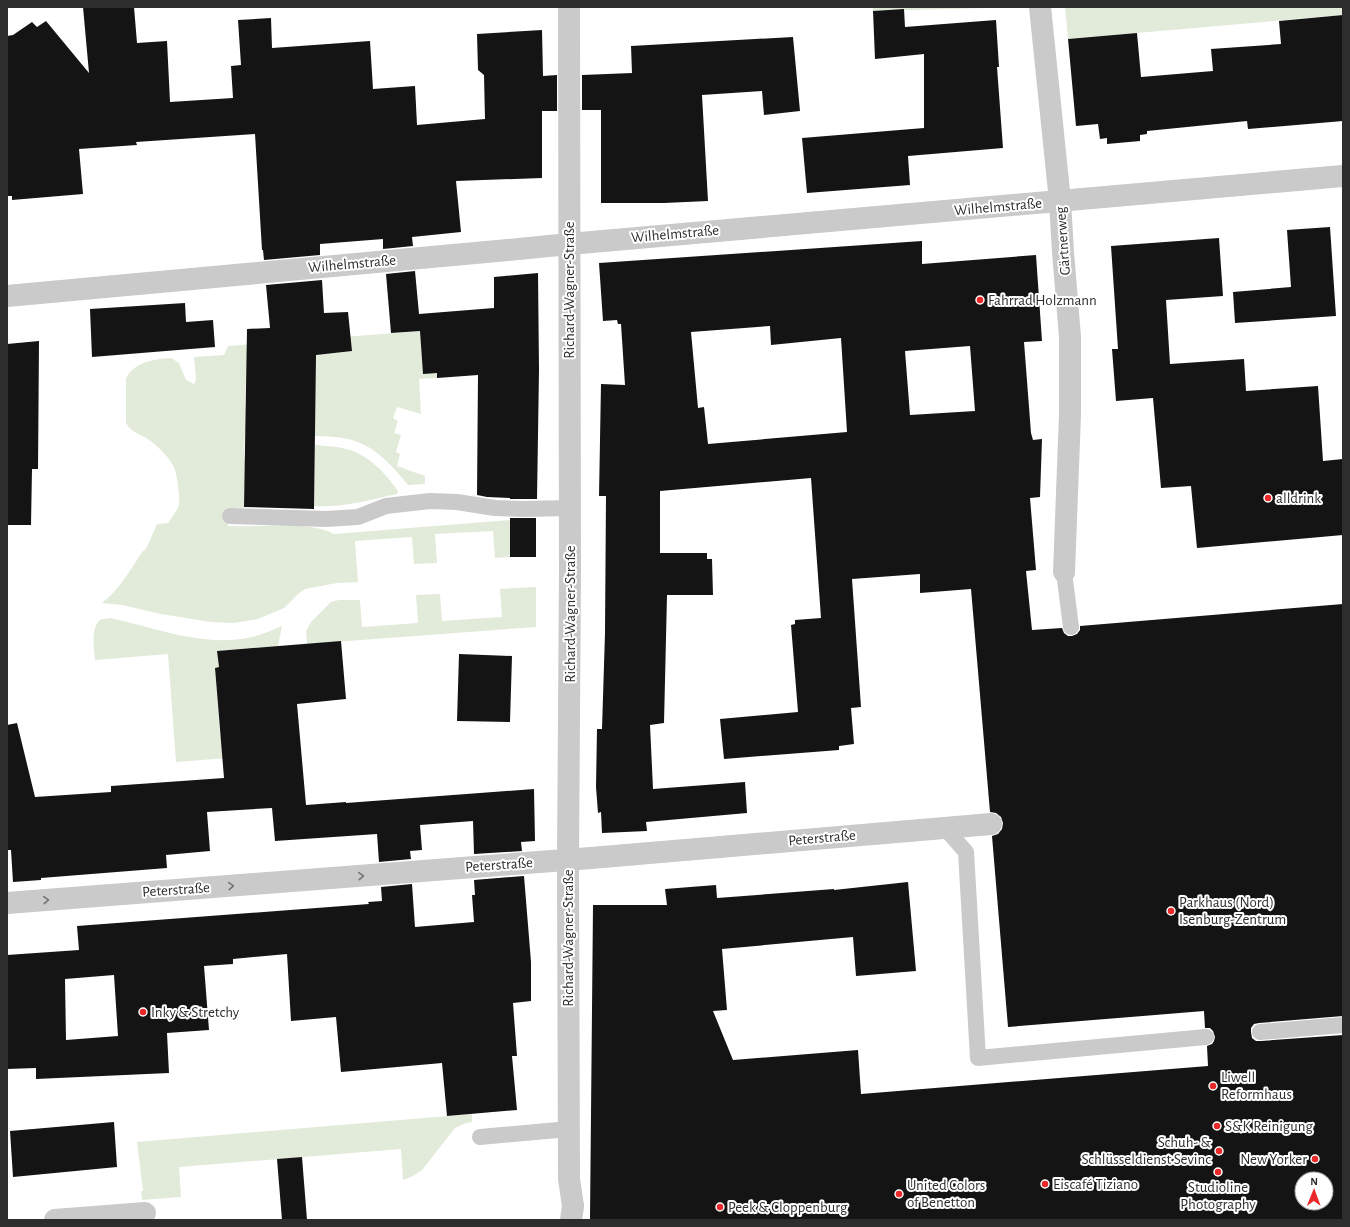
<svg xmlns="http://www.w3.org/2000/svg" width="1350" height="1227" viewBox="0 0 1350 1227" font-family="'Alegreya Sans',sans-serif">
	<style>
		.green { fill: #e2ebd9 }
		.building { fill: #141414; fill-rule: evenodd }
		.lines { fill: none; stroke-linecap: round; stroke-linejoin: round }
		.service { stroke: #cacaca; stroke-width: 16 }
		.pedestrian { stroke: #cacaca; stroke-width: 22 }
		.minor { stroke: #cacaca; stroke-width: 22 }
		.oneway { stroke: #747474 }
		.poi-dot { fill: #ea2829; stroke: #fff; stroke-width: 1.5 }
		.labels { text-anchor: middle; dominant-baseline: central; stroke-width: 4; stroke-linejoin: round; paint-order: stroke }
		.street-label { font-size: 15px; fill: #2d2d2d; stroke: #fff }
		.poi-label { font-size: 15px; fill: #2d2d2d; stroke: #fff; text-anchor: start }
	</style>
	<rect width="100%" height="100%" fill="#fff"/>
	<!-- green -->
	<path class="green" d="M 873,7 L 987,7 L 987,8 L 873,11 Z
		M 1065,7 L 1343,7 L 1343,15 L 1068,39 Z
		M 433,330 L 421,345 L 423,373 L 437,373 L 437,378 L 419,379 L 421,414 L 397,407 L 393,418 L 398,421 L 394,433 L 401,435 L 396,452 L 400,454 L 397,466 L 425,476 L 425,484 L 408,485 C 378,449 363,436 315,436 L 315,385 L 246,383 L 245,407 L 249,407 L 248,432 L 245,432 L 244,457 L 248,458 L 248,487 L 244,487 L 244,508 L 228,508 L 228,526 C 257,528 310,520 334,534 L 510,520 L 511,557 L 495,558 L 493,531 L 435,534 L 437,563 L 414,564 L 412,537 L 355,541 L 358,582 L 337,583 L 305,589 L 297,595 L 284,608 L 258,619 L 234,623 L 211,622 L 161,614 L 122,605 L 102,603 C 120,589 130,570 143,551 L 146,549 L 157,524 L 168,523 C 172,517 177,512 179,504 C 180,497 177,474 174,467 C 170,458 155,443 146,438 C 138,433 131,432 126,423 L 126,379 C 133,362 155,359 171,358 L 179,363 L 186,380 L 194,384 L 196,380 L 194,357 L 224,355 L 228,346 Z
		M 315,445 C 325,446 336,446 346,449 C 368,454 385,473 398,491 L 397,494 C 369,500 342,508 314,506 Z
		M 536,587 L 536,627 L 307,644 L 306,631 L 311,622 L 331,602 L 339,600 L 360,600 L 362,627 L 418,623 L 416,595 L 440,594 L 442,621 L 502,617 L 500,589 Z
		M 110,618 C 153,627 196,645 241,639 C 256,637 269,632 282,626 L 278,646 L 217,651 L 219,667 L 215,668 L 220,736 L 226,736 L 228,758 L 176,762 L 168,654 L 95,660 C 94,649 91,632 98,622 C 101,618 106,619 110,618 Z
		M 472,1114 L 472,1122 L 466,1123 L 455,1128 L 422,1170 L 413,1176 L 403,1180 L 401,1149 L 179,1167 L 181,1197 L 142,1200 L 141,1191 L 143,1191 L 137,1142 Z"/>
	<!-- building -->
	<path class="building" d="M 83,7 L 134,7 L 137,43 L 167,41 L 170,102 L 233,98 L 231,66 L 241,65 L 238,20 L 271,18 L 272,48 L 370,41 L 373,89 L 415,86 L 417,125 L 485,119 L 484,75 L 478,70 L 477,34 L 542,30 L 543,76 L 557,75 L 557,111 L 542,111 L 542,178 L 456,181 L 461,232 L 412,237 L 413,246 L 383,249 L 383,239 L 320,244 L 320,255 L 264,260 L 263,250 L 262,250 L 255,134 L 136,142 L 137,145 L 79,149 L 83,194 L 12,200 L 12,196 L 7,196 L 7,36 L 13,35 L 32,22 L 37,27 L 46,21 L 89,73 Z
		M 904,9 L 905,27 L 996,20 L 999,67 L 997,67 L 1003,148 L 908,156 L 910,185 L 807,193 L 802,138 L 924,128 L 924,54 L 875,59 L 873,11 Z
		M 1343,15 L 1343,121 L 1248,129 L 1247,121 L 1147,131 L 1147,134 L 1140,135 L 1140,141 L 1107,144 L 1107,138 L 1100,139 L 1098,124 L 1076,126 L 1068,39 L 1137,33 L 1141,77 L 1213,71 L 1211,49 L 1281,44 L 1279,21 Z
		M 793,37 L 800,111 L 764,115 L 762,91 L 702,95 L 708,201 L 664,203 L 601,203 L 601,110 L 582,110 L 582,75 L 632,73 L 631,46 Z
		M 1330,227 L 1336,316 L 1235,323 L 1233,292 L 1291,287 L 1287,230 Z
		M 1219,238 L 1223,296 L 1166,300 L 1170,364 L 1244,359 L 1246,391 L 1318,386 L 1323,461 L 1343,459 L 1343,535 L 1197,548 L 1191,486 L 1161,488 L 1153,398 L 1116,401 L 1112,349 L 1118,349 L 1111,246 Z
		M 922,241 L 922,264 L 1036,255 L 1042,341 L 1024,342 L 1031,433 L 1033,440 L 1042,439 L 1040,497 L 1030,498 L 1036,570 L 1026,571 L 1032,630 L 1062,628 L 1064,633 L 1068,636 L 1072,636 L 1077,634 L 1080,630 L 1080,626 L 1343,604 L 1343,1016 L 1259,1023 L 1254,1024 L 1251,1028 L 1251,1032 L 1252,1038 L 1256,1041 L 1261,1041 L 1343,1035 L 1343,1220 L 590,1220 L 593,905 L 667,905 L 665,889 L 716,885 L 717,898 L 834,889 L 834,890 L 908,882 L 916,971 L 856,976 L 853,937 L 722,949 L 727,1010 L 713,1011 L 733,1060 L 858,1050 L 861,1094 L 1208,1066 L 1207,1046 L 1212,1044 L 1214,1041 L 1215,1037 L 1213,1031 L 1210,1028 L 1205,1028 L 1204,1011 L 1008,1027 L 992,836 L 998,834 L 1002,829 L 1003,823 L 1001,817 L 996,813 L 990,812 L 971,589 L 920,593 L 920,574 L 852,579 L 861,707 L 851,708 L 854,744 L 839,746 L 839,750 L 724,759 L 720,719 L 798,712 L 791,625 L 795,624 L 795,620 L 821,618 L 811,478 L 660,491 L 660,553 L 707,553 L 707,559 L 712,559 L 713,595 L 667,595 L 664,723 L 650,725 L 653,789 L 745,782 L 747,813 L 646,822 L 647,831 L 602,833 L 601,812 L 598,813 L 596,787 L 597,729 L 602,729 L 605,633 L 606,496 L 599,496 L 601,384 L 625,385 L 621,324 L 618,324 L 617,320 L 603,321 L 599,263 ZM 770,326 L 771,345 L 841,338 L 847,432 L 708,444 L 704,407 L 698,408 L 691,332 ZM 970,346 L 975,411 L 910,415 L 905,351 ZM 1302,1179 L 1326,1179 L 1326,1203 L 1302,1203 Z
		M 415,271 L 419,314 L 494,308 L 494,277 L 538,273 L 539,370 L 537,499 L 510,499 L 510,498 L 487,497 L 477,495 L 478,375 L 437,378 L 437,373 L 423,374 L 420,331 L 391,333 L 386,274 Z
		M 322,280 L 324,313 L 348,312 L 352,351 L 316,355 L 314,509 L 244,507 L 247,329 L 270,328 L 266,285 Z
		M 185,303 L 186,322 L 213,320 L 215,347 L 92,357 L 90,309 Z
		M 39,341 L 38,469 L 32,469 L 31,525 L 7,525 L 7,344 Z
		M 510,518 L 536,518 L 536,557 L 510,557 Z
		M 341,641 L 346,699 L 297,704 L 306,805 L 346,802 L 346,803 L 534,789 L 535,841 L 521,842 L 522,851 L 474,854 L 473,821 L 420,825 L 422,850 L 410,851 L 411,859 L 379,862 L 377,834 L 275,841 L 272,808 L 207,812 L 210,851 L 166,855 L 167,868 L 41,878 L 41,880 L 13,882 L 11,850 L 7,850 L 7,725 L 17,723 L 35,797 L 111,792 L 111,786 L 224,778 L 215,668 L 219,667 L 217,651 Z
		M 459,654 L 512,656 L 510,722 L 457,721 Z
		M 524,876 L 531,962 L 531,1001 L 513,1003 L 517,1056 L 512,1056 L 517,1110 L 447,1116 L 442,1063 L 341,1072 L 336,1017 L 291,1021 L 287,954 L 233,959 L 233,964 L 204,966 L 209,1030 L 167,1033 L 169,1073 L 36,1079 L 36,1068 L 7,1069 L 7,955 L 79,950 L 77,926 L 369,904 L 368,902 L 382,901 L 381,887 L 412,884 L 415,927 L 474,922 L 472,895 L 475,895 L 474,880 ZM 114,975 L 118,1036 L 66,1040 L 65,979 Z
		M 114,1122 L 117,1167 L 13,1177 L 10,1131 Z
		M 302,1157 L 307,1220 L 282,1220 L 277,1159 Z"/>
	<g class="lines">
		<!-- service -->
		<path class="service" d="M 230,516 L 326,519 L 358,517 L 386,506 L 430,501 L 457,502 L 495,508 L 523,509 L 570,508
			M 1064,572 L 1071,627
			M 944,827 L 966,852 L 978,1058 L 1206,1037
			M 1260,1032 L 1343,1025
			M 480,1137 L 569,1129"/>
		<!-- pedestrian -->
		<path class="pedestrian" d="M 55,1220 L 145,1213
			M 571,1220 L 573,1206"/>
		<!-- minor -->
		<path class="minor" d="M 569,7 L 570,571 L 568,860 L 569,1179 L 573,1206
			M 1040,7 L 1060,201 L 1063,252 L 1070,337 L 1070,414 L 1064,572
			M 7,296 L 508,250 L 569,244 L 1343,176
			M 7,903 L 591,858 L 991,824"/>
	</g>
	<!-- one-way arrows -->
	<defs><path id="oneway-chevron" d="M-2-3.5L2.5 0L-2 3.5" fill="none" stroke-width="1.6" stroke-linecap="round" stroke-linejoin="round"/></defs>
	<g class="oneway">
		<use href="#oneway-chevron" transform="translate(361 876) rotate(-4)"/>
		<use href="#oneway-chevron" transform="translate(231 886) rotate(-4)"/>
		<use href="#oneway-chevron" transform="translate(46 900) rotate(-4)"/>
	</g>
	<!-- markers -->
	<g class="poi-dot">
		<circle cx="980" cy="300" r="4"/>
		<circle cx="1268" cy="498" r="4"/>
		<circle cx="1171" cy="911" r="4"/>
		<circle cx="143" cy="1012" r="4"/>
		<circle cx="1213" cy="1086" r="4"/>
		<circle cx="1217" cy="1126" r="4"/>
		<circle cx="1219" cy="1151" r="4"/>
		<circle cx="1315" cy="1159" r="4"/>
		<circle cx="1218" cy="1172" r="4"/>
		<circle cx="1045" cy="1184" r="4"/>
		<circle cx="899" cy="1194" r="4"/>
		<circle cx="720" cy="1207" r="4"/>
	</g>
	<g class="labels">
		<!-- street labels -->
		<g class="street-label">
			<text transform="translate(998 207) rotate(-5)">Wilhelmstraße</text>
			<text transform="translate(675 234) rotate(-5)">Wilhelmstraße</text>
			<text transform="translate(1063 241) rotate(-94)">Gärtnerweg</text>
			<text transform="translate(352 264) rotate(-5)">Wilhelmstraße</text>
			<text transform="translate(569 290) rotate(-90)">Richard-Wagner-Straße</text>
			<text transform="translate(570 614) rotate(-90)">Richard-Wagner-Straße</text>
			<text transform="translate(822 838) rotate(-5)">Peterstraße</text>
			<text transform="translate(499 865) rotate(-4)">Peterstraße</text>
			<text transform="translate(176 890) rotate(-4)">Peterstraße</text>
			<text transform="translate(568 938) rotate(-90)">Richard-Wagner-Straße</text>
		</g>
		<!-- poi labels -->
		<g class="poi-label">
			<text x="988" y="300">Fahrrad Holzmann</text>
			<text x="1276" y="498">alldrink</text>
			<text x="1179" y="902">Parkhaus (Nord)<tspan x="1179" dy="17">Isenburg-Zentrum</tspan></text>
			<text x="151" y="1012">Inky &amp; Stretchy</text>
			<text x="1221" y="1077">Liwell<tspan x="1221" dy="17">Reformhaus</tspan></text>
			<text x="1225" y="1126">S&amp;K Reinigung</text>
			<text x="1211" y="1142" text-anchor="end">Schuh- &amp;<tspan x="1211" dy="17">Schlüsseldienst Sevinc</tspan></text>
			<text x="1307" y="1159" text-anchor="end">New Yorker</text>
			<text x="1053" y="1184">Eiscafé Tiziano</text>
			<text x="907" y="1185">United Colors<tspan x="907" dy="17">of Benetton</tspan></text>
			<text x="1218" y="1187" text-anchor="middle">Studioline<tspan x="1218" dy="17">Photography</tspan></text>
			<text x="728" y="1207">Peek &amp; Cloppenburg</text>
		</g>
	</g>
	<!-- border -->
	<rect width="1350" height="1227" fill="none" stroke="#2d2d2d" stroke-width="16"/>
	<!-- north arrow -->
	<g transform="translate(1314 1191) rotate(1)"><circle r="19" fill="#ffffff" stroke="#ababab"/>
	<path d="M0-3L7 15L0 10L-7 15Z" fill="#ea2829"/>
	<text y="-6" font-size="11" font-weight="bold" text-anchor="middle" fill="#2d2d2d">N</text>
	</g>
</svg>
